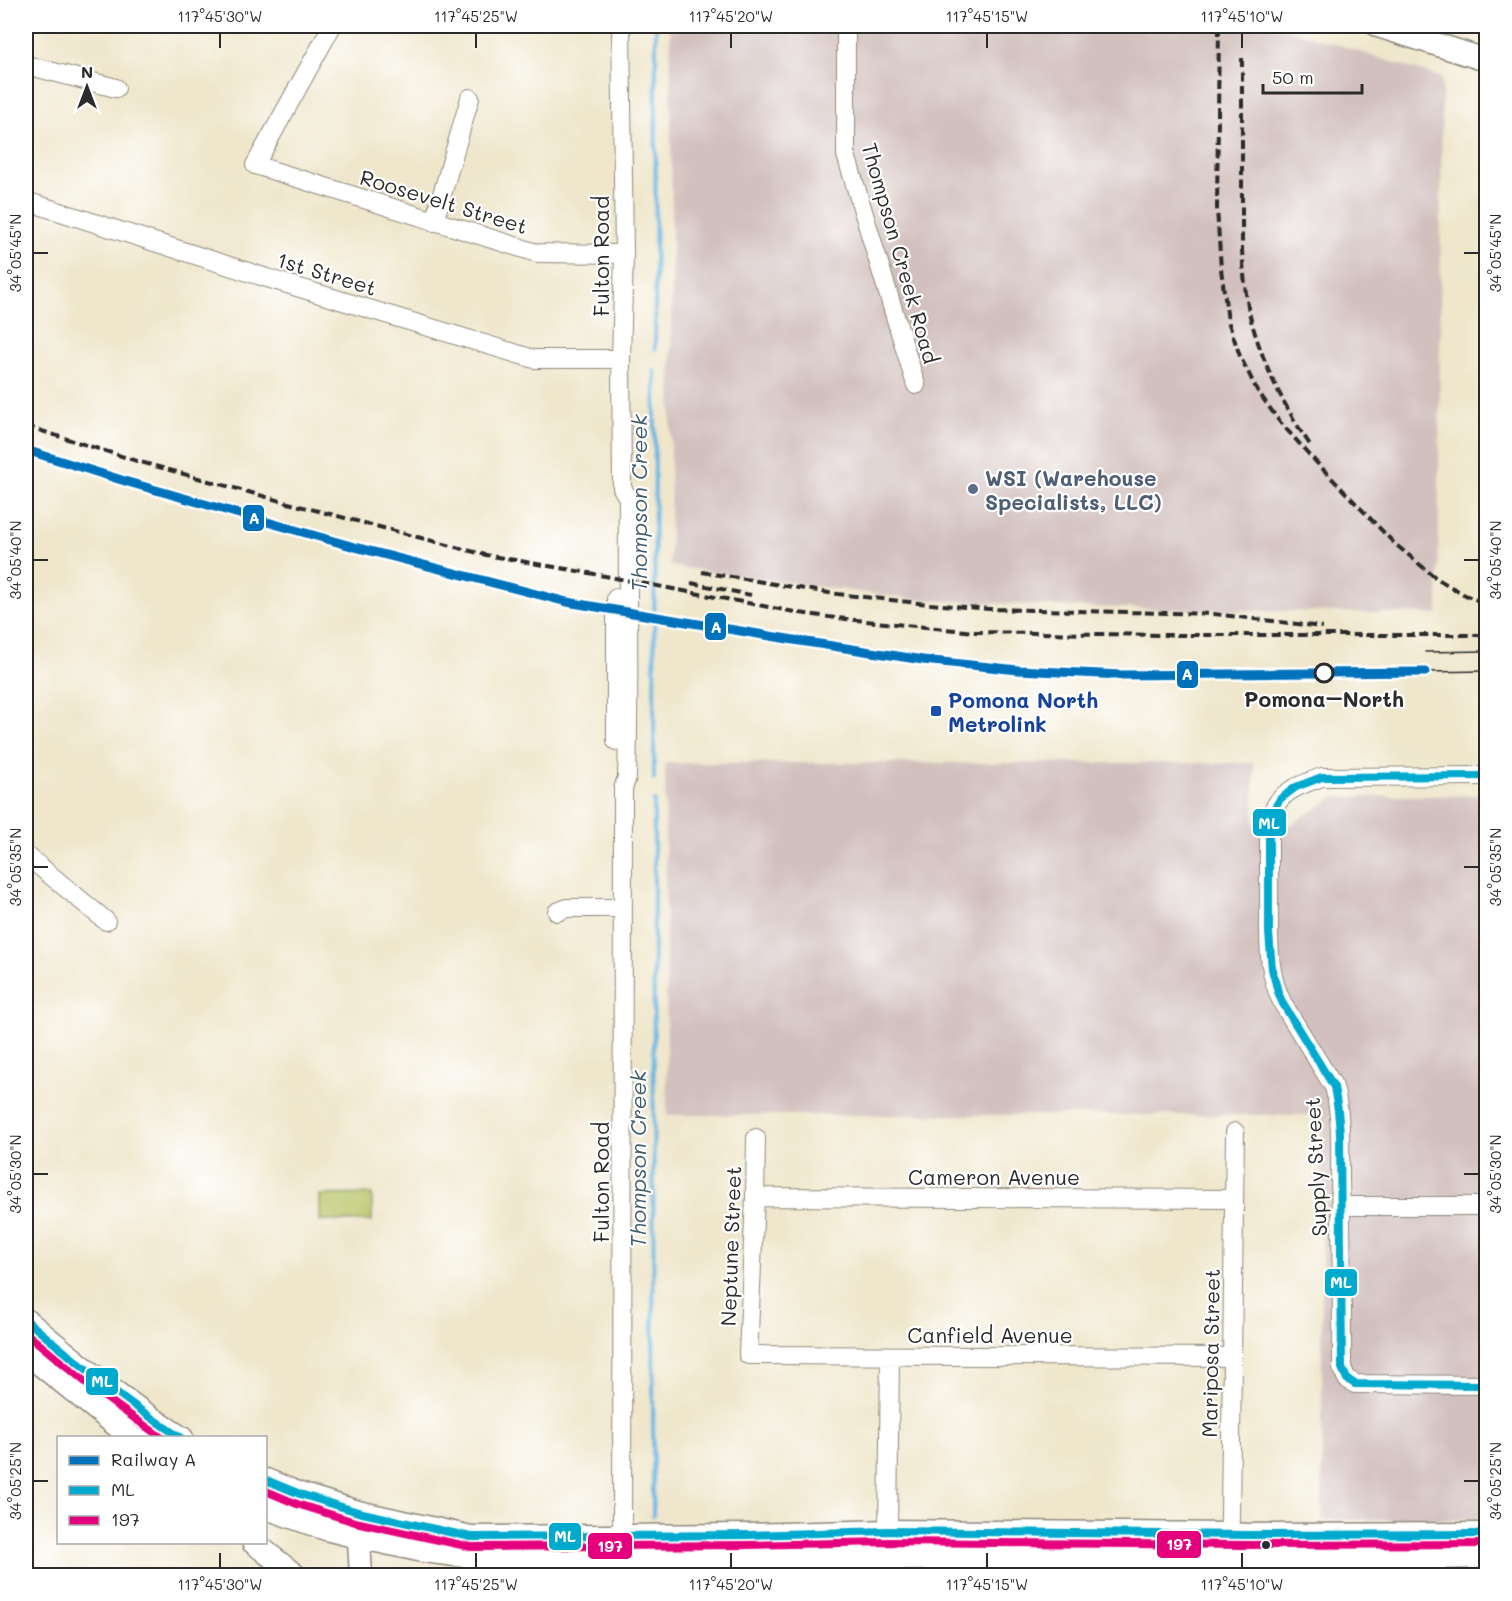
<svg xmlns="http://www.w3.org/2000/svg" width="1512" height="1601" viewBox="0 0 1512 1601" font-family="Mali,sans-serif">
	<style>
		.industrial { fill: #d1c0bd }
		.green { fill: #b7c466; stroke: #717848; stroke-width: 1.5 }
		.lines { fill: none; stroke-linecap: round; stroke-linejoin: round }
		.stream { stroke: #68b6e2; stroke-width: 4 }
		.minor-casing { stroke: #8d887b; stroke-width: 20 }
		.major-casing { stroke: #8d887b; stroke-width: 25 }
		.minor { stroke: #fff; stroke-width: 18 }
		.major { stroke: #fff; stroke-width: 22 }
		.tram { stroke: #2b2b2b; stroke-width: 1.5 }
		.rail { stroke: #2b2b2b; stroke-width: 4; stroke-dasharray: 9 4.5; stroke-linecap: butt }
		.bus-1-casing { stroke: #fff; stroke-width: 12 }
		.bus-2-casing { stroke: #fff; stroke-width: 12 }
		.bus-1 { stroke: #00a9ce; stroke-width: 8 }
		.bus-2 { stroke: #e5007d; stroke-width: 8 }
		.rail-1-casing { stroke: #fff; stroke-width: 14 }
		.rail-1 { stroke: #0072bc; stroke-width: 9 }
		.ticks { fill: none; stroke: #2b2b2b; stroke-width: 2 }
		.service-dot { fill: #5c6f8a; stroke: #fff; stroke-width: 2 }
		.stop-dot { fill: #fff; stroke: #2b2b2b; stroke-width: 3 }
		.transit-dot { fill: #1a4fb4; stroke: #fff; stroke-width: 2 }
		.bus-dot { fill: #2b2b2b; stroke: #fff; stroke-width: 2 }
		.labels { text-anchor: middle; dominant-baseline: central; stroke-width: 4.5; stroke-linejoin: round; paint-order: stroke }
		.street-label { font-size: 21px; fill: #2b2b2b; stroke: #fff }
		.service-label { font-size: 21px; font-weight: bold; fill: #4e5e75; stroke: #fff; text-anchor: start }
		.stop-label { font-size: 21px; font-weight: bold; fill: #2b2b2b; stroke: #fff }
		.transit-label { font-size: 21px; font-weight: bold; fill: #164399; stroke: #fff; text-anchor: start }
		.water-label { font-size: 22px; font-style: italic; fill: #405c6b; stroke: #fff }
		.line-badge { stroke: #fff; stroke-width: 2 }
		.badge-label { font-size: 16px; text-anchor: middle; font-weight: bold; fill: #fff }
		.neatline { fill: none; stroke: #2b2b2b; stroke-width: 2 }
		.ticks-label { font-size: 15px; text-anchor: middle; fill: #2b2b2b }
	</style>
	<rect width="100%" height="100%" fill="#fff"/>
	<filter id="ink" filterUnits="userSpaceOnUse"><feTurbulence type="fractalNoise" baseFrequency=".0167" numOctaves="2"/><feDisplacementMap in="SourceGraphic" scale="12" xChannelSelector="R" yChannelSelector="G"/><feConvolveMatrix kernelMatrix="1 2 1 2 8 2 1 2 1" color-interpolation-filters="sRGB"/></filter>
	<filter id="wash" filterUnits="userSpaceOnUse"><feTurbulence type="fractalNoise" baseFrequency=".008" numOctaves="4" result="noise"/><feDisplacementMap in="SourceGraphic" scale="24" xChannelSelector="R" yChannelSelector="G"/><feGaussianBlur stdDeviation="1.35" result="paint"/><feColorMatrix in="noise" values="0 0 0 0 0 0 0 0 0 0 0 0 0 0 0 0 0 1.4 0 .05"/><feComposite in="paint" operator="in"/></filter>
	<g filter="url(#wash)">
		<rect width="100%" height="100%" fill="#efe6cb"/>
		<!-- industrial -->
		<path class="industrial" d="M 670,26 L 1279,26 L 1442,78 L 1438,614 L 1075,607 L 911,599 L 670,566 L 672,243 Z
			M 665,763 L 1254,763 L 1254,824 L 1289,826 L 1334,797 L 1486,795 L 1486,1519 L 1322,1520 L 1322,1115 L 667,1115 Z"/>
		<!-- green -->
		<path class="green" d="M 372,1194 L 372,1221 L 320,1221 L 320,1195 Z"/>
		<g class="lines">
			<!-- stream -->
			<path class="stream" d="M 655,349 L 656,26
				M 654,779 L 655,371
				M 653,1516 L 654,801"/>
		</g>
	</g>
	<g filter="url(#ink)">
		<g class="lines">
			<defs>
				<path id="minor" d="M 332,26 L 255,165 L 537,253 L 624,254
					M 621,26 L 624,254 L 621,359 L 622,488 L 628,498 C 627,591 630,684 627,777 L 623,789 L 622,1576
					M 846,26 L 846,155 L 916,385
					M 26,65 L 116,88
					M 26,201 L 267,278 L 534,359 L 621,359
					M 434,222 L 470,98
					M 616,598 L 616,741
					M 1486,776 L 1322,777 C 1306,783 1285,789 1276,805 C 1273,810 1271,818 1269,824 C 1269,852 1269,880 1269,908 C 1269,941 1267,973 1283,1004 L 1334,1087 C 1342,1117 1340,1148 1340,1179 C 1342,1242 1342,1305 1342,1368 L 1347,1379 L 1355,1384 L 1486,1385
					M 26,855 L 106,921
					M 557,912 L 567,908 L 623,908
					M 756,1138 L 755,1197 L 748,1355 L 1232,1357
					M 755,1197 L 1234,1199
					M 1341,1206 L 1486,1206
					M 146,1438 L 156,1422
					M 889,1559 L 888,1531 L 890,1356
					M 1228,1576 L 1230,1515 L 1235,1132"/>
				<path id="major" d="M 1378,26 L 1486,60
					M 26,1320 C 76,1362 126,1403 182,1438
					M 26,1353 L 132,1438
					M 266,1480 L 300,1494 L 358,1512 L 471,1537 L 748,1535 L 888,1531 L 1230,1534 L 1249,1535 L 1486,1534
					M 266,1508 L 326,1529 L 358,1537 L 423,1551 L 473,1557 L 622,1562 L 889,1559 L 1228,1559 L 1257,1561 L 1486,1557
					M 358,1523 L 361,1576
					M 253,1542 L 296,1576"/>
			</defs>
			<!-- minor casing -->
			<use href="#minor" class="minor-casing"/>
			<!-- major casing -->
			<use href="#major" class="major-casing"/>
			<!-- minor -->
			<use href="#minor" class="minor"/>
			<!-- major -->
			<use href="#major" class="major"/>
			<!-- tram -->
			<path class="tram" d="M 1425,652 L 1486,651
				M 1425,672 L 1486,671"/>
			<!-- rail -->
			<path class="rail" d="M 1219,26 L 1217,209 L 1221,269 L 1228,321 L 1240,356 L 1257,390 L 1279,421 L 1316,462 L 1394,543 L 1436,578 L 1463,594 L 1486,604
				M 1242,58 L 1242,251 C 1244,273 1245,295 1250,316 C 1262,362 1283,406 1311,446
				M 26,426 L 137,461 L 288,503 L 486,555 L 589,573 L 800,613 L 836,618 L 975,632 L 1163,635 L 1486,635
				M 702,572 L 829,593 L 919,603 L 989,609 L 1214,614 L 1322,627
				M 691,583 L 751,595"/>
			<defs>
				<path id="bus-1" d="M 1486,776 L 1322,777 L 1296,787 L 1280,799 L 1274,809 L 1269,824 L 1269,933 L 1272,969 L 1278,992 L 1283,1004 L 1334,1087 L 1338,1110 L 1340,1133 L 1342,1368 L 1347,1379 L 1355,1384 L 1486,1385
					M 26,1320 C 76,1362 126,1402 181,1438
					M 266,1480 L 300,1494 L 358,1512 L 471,1537 L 748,1535 L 888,1531 L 1249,1535 L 1486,1534"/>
				<path id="bus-2" d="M 26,1333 L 95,1390 L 162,1438
					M 266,1491 L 297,1504 L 355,1522 L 471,1547 L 748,1545 L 888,1542 L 1249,1545 L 1486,1544"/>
			</defs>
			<!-- bus-1 casing -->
			<use href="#bus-1" class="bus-1-casing"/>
			<!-- bus-2 casing -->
			<use href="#bus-2" class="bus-2-casing"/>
			<!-- bus-1 -->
			<use href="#bus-1" class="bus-1"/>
			<!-- bus-2 -->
			<use href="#bus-2" class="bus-2"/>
			<defs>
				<path id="rail-1" d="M 26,450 L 128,482 L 351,546 L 567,602 L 800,641 L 923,660 L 1018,670 L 1121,675 L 1425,672"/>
			</defs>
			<!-- rail-1 casing -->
			<use href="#rail-1" class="rail-1-casing"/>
			<!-- rail-1 -->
			<use href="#rail-1" class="rail-1"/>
		</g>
	</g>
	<!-- ticks -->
	<path class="ticks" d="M 220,33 L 220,48M 476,33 L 476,48M 731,33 L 731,48M 987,33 L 987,48M 1242,33 L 1242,48M 33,253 L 48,253M 1464,253 L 1479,253M 33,560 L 48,560M 1464,560 L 1479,560M 33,867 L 48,867M 1464,867 L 1479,867M 33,1174 L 48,1174M 1464,1174 L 1479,1174M 33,1481 L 48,1481M 1464,1481 L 1479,1481M 220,1553 L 220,1568M 476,1553 L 476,1568M 731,1553 L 731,1568M 987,1553 L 987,1568M 1242,1553 L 1242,1568"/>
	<!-- markers -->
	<circle class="service-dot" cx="973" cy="489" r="6"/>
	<circle class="stop-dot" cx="1324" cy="673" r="9"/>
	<rect class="transit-dot" x="930" y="705" width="12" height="12" rx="3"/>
	<circle class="bus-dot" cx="1266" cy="1545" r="5"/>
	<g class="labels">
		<!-- street labels -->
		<g class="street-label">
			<text transform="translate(444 201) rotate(17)">Roosevelt Street</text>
			<text transform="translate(901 253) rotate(74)">Thompson Creek Road</text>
			<text transform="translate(600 256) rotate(-90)">Fulton Road</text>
			<text transform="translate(327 273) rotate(17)">1st Street</text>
			<text transform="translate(1315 1167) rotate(-93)">Supply Street</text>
			<text x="994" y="1176">Cameron Avenue</text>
			<text transform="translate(600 1182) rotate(-90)">Fulton Road</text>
			<text transform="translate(730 1246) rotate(-88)">Neptune Street</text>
			<text x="990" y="1334">Canfield Avenue</text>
			<text transform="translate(1210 1353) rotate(-89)">Mariposa Street</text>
		</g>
		<!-- service labels -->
		<g class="service-label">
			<text x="985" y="477">WSI (Warehouse<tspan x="985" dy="24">Specialists, LLC)</tspan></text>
		</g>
		<!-- stop labels -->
		<g class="stop-label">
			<text x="1324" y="698">Pomona–North</text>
		</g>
		<!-- transit labels -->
		<g class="transit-label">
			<text x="948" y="699">Pomona North<tspan x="948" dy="24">Metrolink</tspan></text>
		</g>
		<!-- water labels -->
		<g class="water-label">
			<text transform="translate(638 503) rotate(-90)">Thompson Creek</text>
			<text transform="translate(637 1159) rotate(-90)">Thompson Creek</text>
		</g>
	</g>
	<g class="line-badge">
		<rect x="242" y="504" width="23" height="28" rx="6" fill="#0072bc"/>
		<rect x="704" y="612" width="23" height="29" rx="6" fill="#0072bc"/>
		<rect x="1176" y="660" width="23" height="29" rx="6" fill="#0072bc"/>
		<rect x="1252" y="808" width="35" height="29" rx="6" fill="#00a9ce"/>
		<rect x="1324" y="1268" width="34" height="29" rx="6" fill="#00a9ce"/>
		<rect x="85" y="1367" width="34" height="29" rx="6" fill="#00a9ce"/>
		<rect x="548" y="1522" width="34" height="29" rx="6" fill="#00a9ce"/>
		<rect x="1156" y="1530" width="46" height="29" rx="6" fill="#e5007d"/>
		<rect x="587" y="1532" width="46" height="28" rx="6" fill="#e5007d"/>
	</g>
	<g class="badge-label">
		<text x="254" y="524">A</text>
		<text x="716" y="633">A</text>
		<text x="1187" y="680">A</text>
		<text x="1269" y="829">ML</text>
		<text x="1341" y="1288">ML</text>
		<text x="102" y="1387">ML</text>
		<text x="565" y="1542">ML</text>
		<text x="1179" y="1550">197</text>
		<text x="610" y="1552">197</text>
	</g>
	<!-- margin -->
	<rect width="1512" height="1601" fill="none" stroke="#fff" stroke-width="66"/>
	<!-- legend -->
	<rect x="57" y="1436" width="210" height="108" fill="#ffffff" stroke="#aaaaaa" stroke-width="1.5"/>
	<rect x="69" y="1456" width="30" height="9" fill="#0072bc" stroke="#aaaaaa" stroke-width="1.5"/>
	<text x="111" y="1466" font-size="18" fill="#2b2b2b">Railway A</text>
	<rect x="69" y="1486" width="30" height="9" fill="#00a9ce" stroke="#aaaaaa" stroke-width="1.5"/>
	<text x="111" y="1496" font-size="18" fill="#2b2b2b">ML</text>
	<rect x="69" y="1516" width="30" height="9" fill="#e5007d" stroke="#aaaaaa" stroke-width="1.5"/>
	<text x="111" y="1526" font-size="18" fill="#2b2b2b">197</text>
	<!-- north arrow -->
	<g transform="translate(87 87)" stroke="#ffffff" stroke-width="4.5" paint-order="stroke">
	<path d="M0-4.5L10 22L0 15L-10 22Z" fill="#2b2b2b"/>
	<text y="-9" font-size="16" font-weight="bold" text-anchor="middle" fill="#2b2b2b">N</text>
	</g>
	<!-- scale -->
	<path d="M1263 84v9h99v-9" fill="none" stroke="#2b2b2b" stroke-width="3"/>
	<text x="1272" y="84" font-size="18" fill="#2b2b2b" stroke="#ffffff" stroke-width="4.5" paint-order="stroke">50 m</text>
	<rect x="33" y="33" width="1446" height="1535" class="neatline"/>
	<g class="ticks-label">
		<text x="220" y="22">117°45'30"W</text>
		<text x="476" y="22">117°45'25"W</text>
		<text x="731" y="22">117°45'20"W</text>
		<text x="987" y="22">117°45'15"W</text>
		<text x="1242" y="22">117°45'10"W</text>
		<text transform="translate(16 253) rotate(-90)" y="5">34°05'45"N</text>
		<text transform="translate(1496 253) rotate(-90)" y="5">34°05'45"N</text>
		<text transform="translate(16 560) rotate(-90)" y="5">34°05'40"N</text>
		<text transform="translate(1496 560) rotate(-90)" y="5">34°05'40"N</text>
		<text transform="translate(16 867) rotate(-90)" y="5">34°05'35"N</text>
		<text transform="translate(1496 867) rotate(-90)" y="5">34°05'35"N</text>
		<text transform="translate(16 1174) rotate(-90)" y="5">34°05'30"N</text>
		<text transform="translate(1496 1174) rotate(-90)" y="5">34°05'30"N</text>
		<text transform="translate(16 1481) rotate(-90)" y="5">34°05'25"N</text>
		<text transform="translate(1496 1481) rotate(-90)" y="5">34°05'25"N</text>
		<text x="220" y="1590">117°45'30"W</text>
		<text x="476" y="1590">117°45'25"W</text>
		<text x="731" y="1590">117°45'20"W</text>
		<text x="987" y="1590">117°45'15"W</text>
		<text x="1242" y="1590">117°45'10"W</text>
	</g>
</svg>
